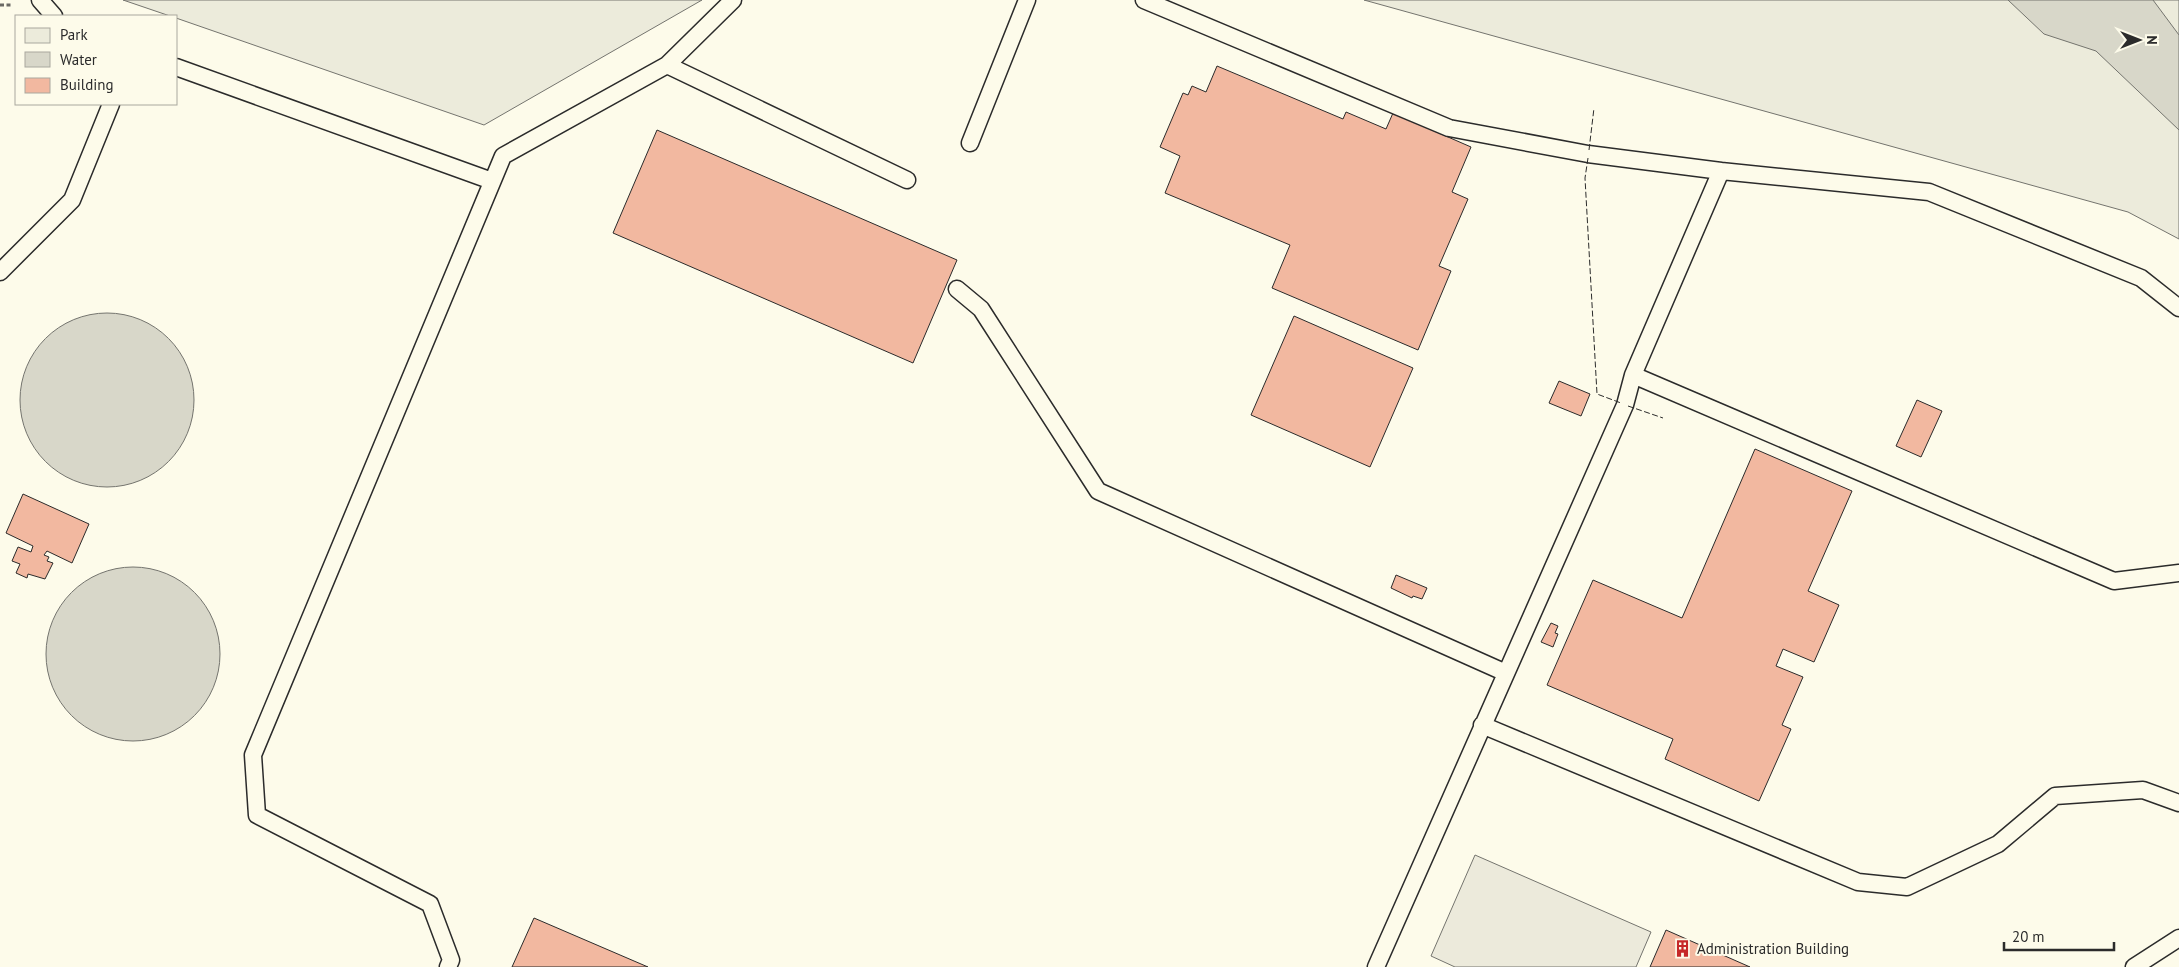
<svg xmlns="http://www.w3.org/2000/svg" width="2179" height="967" viewBox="0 0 2179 967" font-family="'PT Sans',sans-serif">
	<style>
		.green { fill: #ecebdb; stroke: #74746e }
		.parking { fill: #eceadb; stroke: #74746e }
		.water { fill: #d8d7c9; stroke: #74746e }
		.building { fill: #f2b8a0; stroke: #2b2b2b }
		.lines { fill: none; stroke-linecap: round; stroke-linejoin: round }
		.service-casing { stroke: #2b2b2b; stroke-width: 19 }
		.path { stroke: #6a6964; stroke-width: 3; stroke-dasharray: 4 2.5; stroke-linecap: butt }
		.service { stroke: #fdfbea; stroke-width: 16 }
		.fence { stroke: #2b2b2b; stroke-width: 1; stroke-dasharray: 6 2.5; stroke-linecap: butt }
		.labels { text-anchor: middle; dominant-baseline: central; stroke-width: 4; stroke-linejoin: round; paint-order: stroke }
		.poi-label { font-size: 15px; fill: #2b2b2b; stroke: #fdfbea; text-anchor: start }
	</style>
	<rect width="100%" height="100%" fill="#fdfbea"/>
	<!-- green -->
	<path class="green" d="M 123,0 L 702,0 L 484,125 L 176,18 L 176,16 L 170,16 Z
		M 1364,0 L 2179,0 L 2179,239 L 2128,212 Z"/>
	<!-- parking -->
	<path class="parking" d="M 1475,855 L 1651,932 L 1636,967 L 1455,967 L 1431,956 Z"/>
	<!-- water -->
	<path class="water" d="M 2008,0 L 2153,0 L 2179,35 L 2179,130 L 2096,51 L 2044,34 Z
		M20 400a87 87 0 1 1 174 0a87 87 0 1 1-174 0Z
		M46 654a87 87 0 1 1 174 0a87 87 0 1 1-174 0Z"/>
	<!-- building -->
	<path class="building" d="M 1217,66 L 1343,119 L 1346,112 L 1386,129 L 1393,113 L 1471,147 L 1452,192 L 1468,199 L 1439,266 L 1451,271 L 1418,350 L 1272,288 L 1290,245 L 1165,193 L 1180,156 L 1160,147 L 1183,93 L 1188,95 L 1192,86 L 1206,92 Z
		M 657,130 L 957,260 L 913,363 L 613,233 Z
		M 1294,316 L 1413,368 L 1370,467 L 1251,415 Z
		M 1559,381 L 1590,394 L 1581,416 L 1549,403 Z
		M 1917,400 L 1942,411 L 1921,457 L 1896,446 Z
		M 1755,449 L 1852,491 L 1808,591 L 1839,605 L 1814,662 L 1783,649 L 1776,666 L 1803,677 L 1782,725 L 1791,729 L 1759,801 L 1665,759 L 1673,739 L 1547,685 L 1593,580 L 1682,618 Z
		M 23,494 L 89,524 L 72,563 L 47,551 L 44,555 L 49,557 L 47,561 L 53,563 L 45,579 L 28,574 L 27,578 L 16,573 L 20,564 L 12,561 L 18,547 L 31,552 L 33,546 L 6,533 Z
		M 1396,575 L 1427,588 L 1422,599 L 1413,596 L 1412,598 L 1391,588 Z
		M 1551,623 L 1558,626 L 1555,633 L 1558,634 L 1553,647 L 1541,642 Z
		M 534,918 L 648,967 L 512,967 Z
		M 1666,930 L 1750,967 L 1650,967 Z"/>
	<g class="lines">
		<defs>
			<path id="service" d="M 40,0 L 54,16
				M 1144,0 L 1449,128 L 1588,154 L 1721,171
				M 667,65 L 907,180
				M 176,67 L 492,181
				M 970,143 L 1027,0
				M 0,272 L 72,200 L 111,104
				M 957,289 L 981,309 L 1098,491 L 1506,673
				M 1633,375 L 2114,581 L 2179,573
				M 1482,725 L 1858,882 L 1907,887 L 1998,844 L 2055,796 L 2143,790 L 2179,803
				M 448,967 L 451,960 L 430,904 L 257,815 L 253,755 L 503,156 L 667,65 L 733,0
				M 1376,967 L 1625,405 L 1633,375 L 1721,171 L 1929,192 L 2141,278 L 2179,308
				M 2134,967 L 2179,938"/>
		</defs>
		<!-- service casing -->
		<use href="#service" class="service-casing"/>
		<!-- path -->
		<path class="path" d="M 0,5 L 13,5"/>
		<!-- service -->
		<use href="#service" class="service"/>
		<!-- fence -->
		<path class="fence" d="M 1589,150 L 1594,108
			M 1588,158 L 1585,178 L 1597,394 L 1621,403
			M 1628,406 L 1663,418"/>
	</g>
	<!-- icons -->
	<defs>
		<symbol id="building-bare" viewBox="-9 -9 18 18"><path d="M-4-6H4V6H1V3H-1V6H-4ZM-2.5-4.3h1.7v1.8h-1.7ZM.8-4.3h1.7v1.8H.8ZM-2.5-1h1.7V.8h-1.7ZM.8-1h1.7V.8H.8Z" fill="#c62828" stroke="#fdfbea" stroke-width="2.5" paint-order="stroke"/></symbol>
	</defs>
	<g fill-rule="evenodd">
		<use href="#building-bare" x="1670" y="936" width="25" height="25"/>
	</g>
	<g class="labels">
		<!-- poi labels -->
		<g class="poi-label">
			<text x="1697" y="948">Administration Building</text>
		</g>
	</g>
	<!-- legend -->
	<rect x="15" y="15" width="162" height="90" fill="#fdfbea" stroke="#a9a89e"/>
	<rect x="25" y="28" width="25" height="15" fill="#ecebdb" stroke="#a9a89e"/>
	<text x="60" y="40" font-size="15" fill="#2b2b2b">Park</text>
	<rect x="25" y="52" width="25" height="15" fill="#d8d7c9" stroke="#a9a89e"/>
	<text x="60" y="65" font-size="15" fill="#2b2b2b">Water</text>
	<rect x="25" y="78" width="25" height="15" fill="#f2b8a0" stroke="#a9a89e"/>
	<text x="60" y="90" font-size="15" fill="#2b2b2b">Building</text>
	<!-- north arrow -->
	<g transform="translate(2139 40) rotate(90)" stroke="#fdfbea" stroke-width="4" paint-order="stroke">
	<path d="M0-4L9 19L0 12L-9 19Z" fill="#2b2b2b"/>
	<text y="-8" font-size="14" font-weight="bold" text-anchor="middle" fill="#2b2b2b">N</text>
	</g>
	<!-- scale -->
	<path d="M2004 942v8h110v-8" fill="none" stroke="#2b2b2b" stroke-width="2.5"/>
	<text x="2012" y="942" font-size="15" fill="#2b2b2b" stroke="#fdfbea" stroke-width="4" paint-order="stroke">20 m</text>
</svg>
